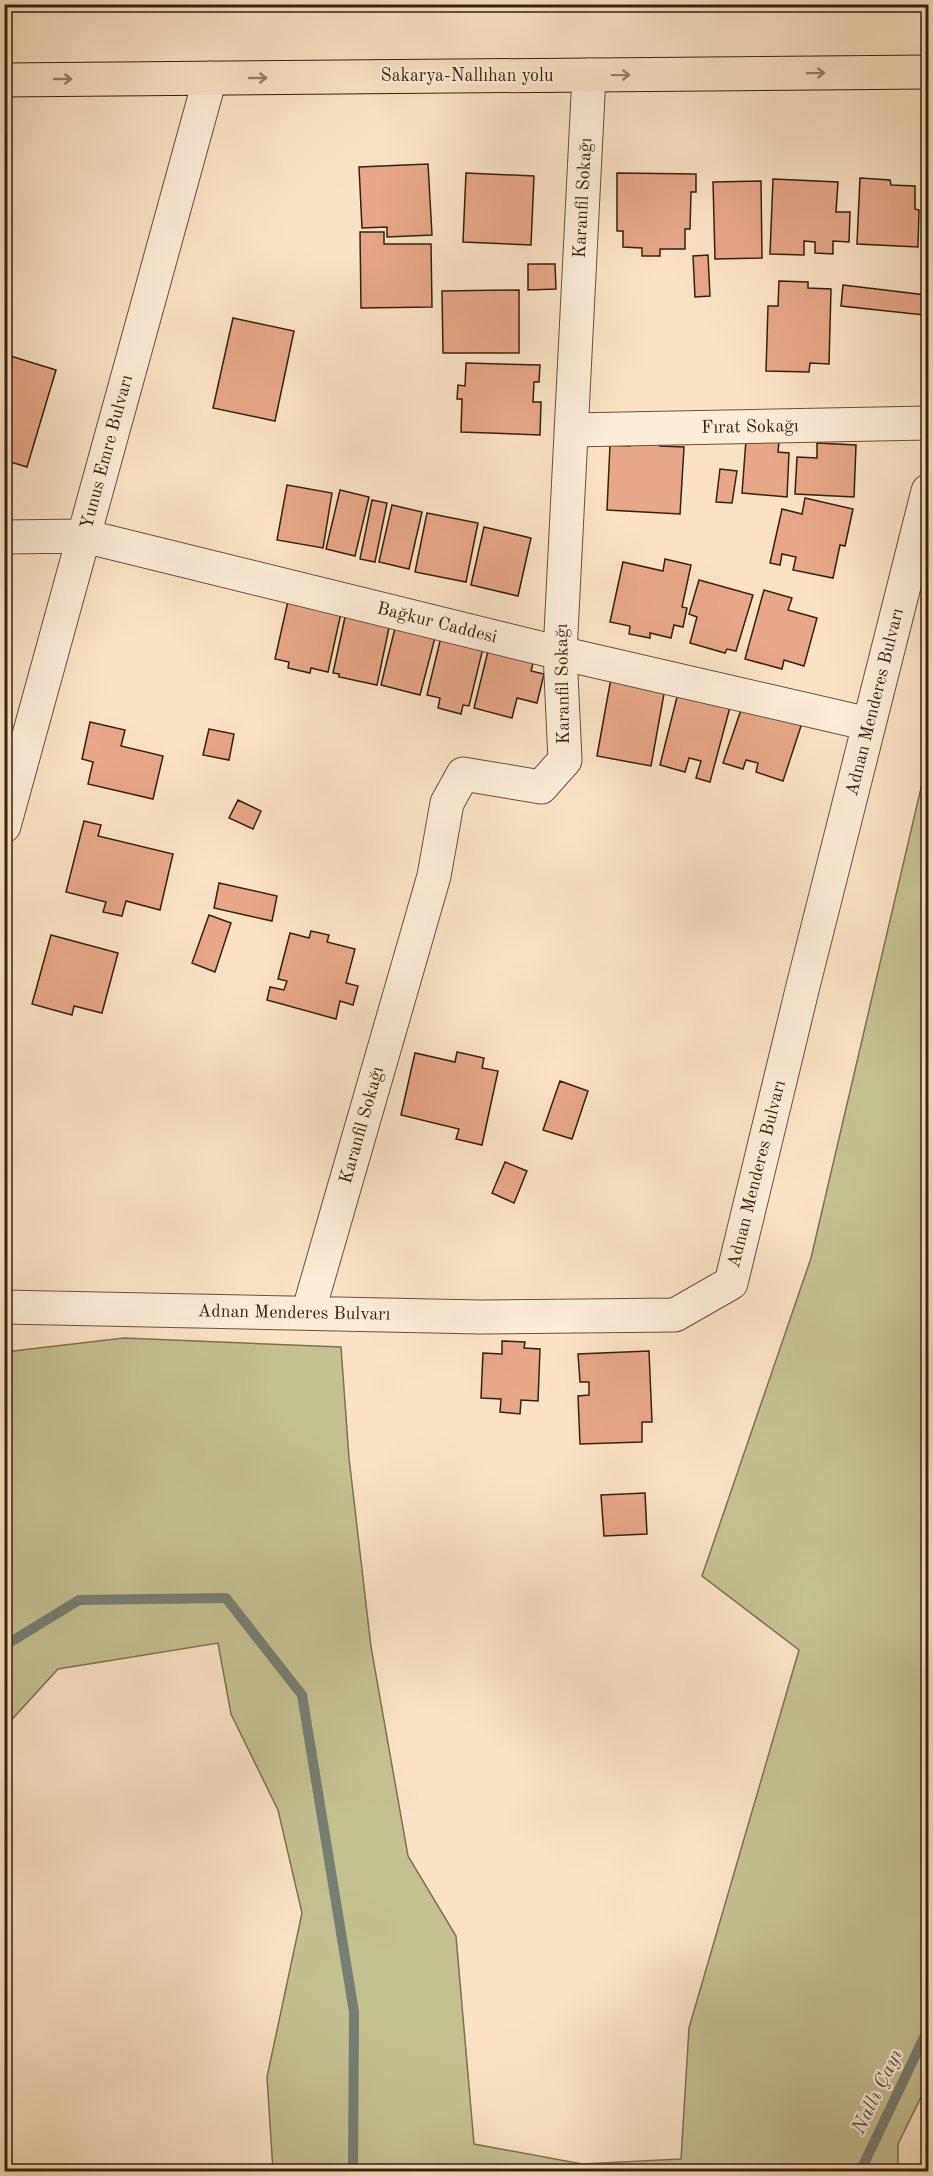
<svg xmlns="http://www.w3.org/2000/svg" width="933" height="2176" viewBox="0 0 933 2176" font-family="'Old Standard TT',serif">
	<style>
		.green { fill: #c4c190; stroke: #7c724b; stroke-width: 1.5 }
		.lines { fill: none; stroke-linecap: round; stroke-linejoin: round }
		.stream { stroke: #757f73; stroke-width: 10 }
		.building { fill: #e8a786; stroke: #352206; stroke-width: 1.5 }
		.minor-casing { stroke: #665236; stroke-width: 35 }
		.major-casing { stroke: #352206; stroke-width: 35 }
		.minor { stroke: #fbedd9; stroke-width: 33 }
		.major { stroke: #f9e3c4; stroke-width: 33 }
		.oneway { stroke: #978265 }
		.labels { text-anchor: middle; dominant-baseline: central; stroke-width: 4.5; stroke-linejoin: round; paint-order: stroke }
		.street-label { font-size: 18px; fill: #352206; stroke: #fbedd9 }
		.water-label { font-size: 20px; font-style: italic; fill: #55503c; stroke: #fbedd9 }
	</style>
	<rect width="100%" height="100%" fill="#f9e3c4"/>
	<filter id="stains"><feTurbulence type="fractalNoise" baseFrequency=".00333" numOctaves="4"/><feColorMatrix values="0 0 0 0 .2 0 0 0 0 .09 0 0 0 0 .02 0 0 0 .5 -.17"/></filter>
	<radialGradient id="worn" r=".72"><stop offset=".6" stop-color="#630" stop-opacity="0"/><stop offset="1" stop-color="#630" stop-opacity=".3"/></radialGradient>
	<!-- green -->
	<path class="green" d="M 928,758 L 928,2083 L 898,2144 L 898,2171 L 273,2171 L 267,2077 L 302,1913 L 278,1810 L 231,1714 L 218,1643 L 58,1669 L 5,1727 L 5,1352 L 124,1338 L 341,1347 L 349,1458 L 371,1647 L 408,1856 L 456,1936 L 474,2144 L 582,2164 L 681,2159 L 689,2028 L 799,1650 L 702,1576 L 811,1258 Z"/>
	<g class="lines">
		<!-- stream -->
		<path class="stream" d="M 4,1646 L 79,1600 L 226,1598 L 302,1695 L 354,2012 L 353,2172
			M 860,2172 L 928,2029"/>
	</g>
	<!-- building -->
	<path class="building" d="M 428,164 L 432,235 L 387,237 L 387,227 L 362,228 L 359,167 Z
		M 466,173 L 534,176 L 531,245 L 463,242 Z
		M 617,173 L 696,174 L 696,192 L 691,192 L 690,229 L 685,229 L 685,249 L 660,249 L 660,256 L 642,256 L 642,248 L 623,247 L 623,231 L 617,231 Z
		M 4,177 L 7,270 L 4,270 Z
		M 860,178 L 890,180 L 891,185 L 915,186 L 915,209 L 919,210 L 918,247 L 857,244 Z
		M 773,179 L 838,182 L 836,212 L 850,212 L 849,242 L 833,241 L 833,254 L 815,253 L 815,242 L 804,241 L 804,255 L 770,254 Z
		M 761,181 L 762,258 L 715,259 L 713,182 Z
		M 360,232 L 384,232 L 384,244 L 431,244 L 432,307 L 361,308 Z
		M 708,255 L 710,296 L 695,297 L 693,256 Z
		M 528,264 L 555,264 L 556,289 L 528,290 Z
		M 779,281 L 808,282 L 808,288 L 831,289 L 829,364 L 810,363 L 809,372 L 766,371 L 768,306 L 778,306 Z
		M 843,285 L 926,295 L 924,315 L 841,306 Z
		M 519,290 L 519,353 L 443,353 L 442,291 Z
		M 233,318 L 294,331 L 275,421 L 213,408 Z
		M 4,354 L 56,370 L 27,467 L 4,460 L 6,450 L 4,449 Z
		M 466,363 L 540,365 L 539,382 L 534,382 L 533,402 L 541,402 L 540,435 L 461,432 L 462,399 L 457,399 L 458,385 L 465,386 Z
		M 631,436 L 660,438 L 660,446 L 684,447 L 680,514 L 607,510 L 610,445 L 630,446 Z
		M 746,440 L 779,442 L 778,452 L 789,453 L 787,497 L 742,493 Z
		M 817,443 L 856,445 L 854,497 L 795,494 L 797,457 L 817,458 Z
		M 720,469 L 737,471 L 732,503 L 716,502 Z
		M 287,485 L 332,493 L 323,548 L 277,540 Z
		M 340,490 L 369,497 L 355,556 L 326,549 Z
		M 805,498 L 853,509 L 845,546 L 840,545 L 833,578 L 793,570 L 796,557 L 782,554 L 780,565 L 770,563 L 782,509 L 802,514 Z
		M 372,500 L 387,503 L 375,562 L 360,559 Z
		M 392,505 L 422,512 L 409,569 L 379,562 Z
		M 427,513 L 478,523 L 466,582 L 415,572 Z
		M 484,527 L 531,538 L 518,596 L 471,585 Z
		M 665,559 L 691,565 L 682,607 L 687,608 L 683,627 L 674,625 L 671,638 L 650,633 L 650,638 L 629,634 L 630,626 L 610,622 L 623,562 L 663,571 Z
		M 699,580 L 753,595 L 736,651 L 727,649 L 725,653 L 690,643 L 697,617 L 689,614 Z
		M 764,590 L 792,598 L 788,610 L 817,618 L 804,666 L 784,660 L 782,669 L 745,659 Z
		M 288,601 L 341,613 L 328,672 L 311,668 L 310,673 L 288,668 L 289,662 L 275,659 Z
		M 347,608 L 391,618 L 377,685 L 339,677 L 339,674 L 333,673 Z
		M 397,620 L 437,630 L 420,695 L 381,685 Z
		M 442,633 L 484,644 L 469,706 L 463,705 L 461,714 L 438,708 L 440,698 L 427,695 Z
		M 489,647 L 534,659 L 531,671 L 544,674 L 537,703 L 517,698 L 512,718 L 474,708 Z
		M 611,678 L 665,688 L 651,766 L 597,756 Z
		M 678,693 L 730,707 L 710,782 L 696,778 L 701,761 L 689,758 L 685,772 L 660,765 Z
		M 743,704 L 802,723 L 783,781 L 756,772 L 758,763 L 746,760 L 743,769 L 723,763 Z
		M 90,722 L 125,730 L 121,746 L 163,756 L 153,799 L 88,784 L 93,762 L 82,759 Z
		M 209,729 L 234,734 L 229,760 L 203,755 Z
		M 238,800 L 261,811 L 253,829 L 229,818 Z
		M 84,821 L 101,825 L 98,836 L 173,854 L 160,910 L 126,901 L 122,916 L 103,912 L 106,902 L 66,892 Z
		M 219,883 L 277,896 L 272,921 L 214,908 Z
		M 209,915 L 231,923 L 215,972 L 192,963 Z
		M 311,931 L 329,935 L 327,942 L 355,949 L 346,983 L 358,986 L 353,1005 L 340,1001 L 336,1019 L 267,1000 L 270,987 L 284,990 L 287,981 L 278,979 L 290,933 L 309,938 Z
		M 51,935 L 118,953 L 102,1013 L 74,1006 L 72,1015 L 32,1004 Z
		M 457,1052 L 484,1058 L 482,1068 L 498,1071 L 482,1145 L 456,1139 L 459,1129 L 401,1115 L 415,1053 L 455,1062 Z
		M 560,1081 L 588,1091 L 572,1139 L 543,1130 Z
		M 505,1162 L 527,1171 L 514,1203 L 492,1193 Z
		M 502,1341 L 525,1342 L 524,1348 L 540,1349 L 538,1401 L 521,1400 L 520,1414 L 500,1412 L 501,1399 L 481,1398 L 483,1353 L 502,1354 Z
		M 649,1351 L 652,1422 L 642,1422 L 642,1442 L 580,1444 L 578,1396 L 589,1395 L 589,1382 L 580,1382 L 578,1354 Z
		M 645,1493 L 647,1534 L 604,1536 L 601,1495 Z"/>
	<g class="lines">
		<defs>
			<path id="minor" d="M 571,430 L 928,423
				M 4,537 L 84,536 L 560,653 L 869,724
				M 4,826 L 210,78
				M 4,1307 L 480,1317 L 675,1315 L 731,1283 L 803,986 L 928,491
				M 308,1313 L 434,876 L 447,803 L 463,774 L 541,787 L 565,760 L 560,653 L 589,75"/>
			<path id="major" d="M 4,80 L 928,72"/>
		</defs>
		<!-- minor casing -->
		<use href="#minor" class="minor-casing"/>
		<!-- major casing -->
		<use href="#major" class="major-casing"/>
		<!-- minor -->
		<use href="#minor" class="minor"/>
		<!-- major -->
		<use href="#major" class="major"/>
	</g>
	<!-- one-way arrows -->
	<defs><path id="oneway-shaft" d="M-6 0H5M1.5-3L5.5 0L1.5 3" fill="none" stroke-width="1.6" stroke-linecap="round" stroke-linejoin="round" transform="scale(1.5)"/></defs>
	<g class="oneway">
		<use href="#oneway-shaft" transform="translate(816 73) rotate(-1)"/>
		<use href="#oneway-shaft" transform="translate(621 75) rotate(-1)"/>
		<use href="#oneway-shaft" transform="translate(258 78)"/>
		<use href="#oneway-shaft" transform="translate(63 79)"/>
	</g>
	<g class="labels">
		<!-- street labels -->
		<g class="street-label">
			<text x="467" y="76">Sakarya-Nallıhan yolu</text>
			<text transform="translate(583 198) rotate(-87)">Karanfil Sokağı</text>
			<text transform="translate(750 427) rotate(-1)">Fırat Sokağı</text>
			<text transform="translate(107 452) rotate(-75)">Yunus Emre Bulvarı</text>
			<text transform="translate(437 623) rotate(14)">Bağkur Caddesi</text>
			<text transform="translate(563 684) rotate(-91)">Karanfil Sokağı</text>
			<text transform="translate(875 702) rotate(-76)">Adnan Menderes Bulvarı</text>
			<text transform="translate(362 1125) rotate(-74)">Karanfil Sokağı</text>
			<text transform="translate(757 1174) rotate(-76)">Adnan Menderes Bulvarı</text>
			<text transform="translate(294 1313) rotate(1)">Adnan Menderes Bulvarı</text>
		</g>
		<!-- water labels -->
		<g class="water-label">
			<text transform="translate(878 2092) rotate(-64)">Nallı Çayı</text>
		</g>
	</g>
	<!-- margin -->
	<rect width="933" height="2176" fill="none" stroke="#f9e3c4" stroke-width="24"/>
	<rect x="6" y="6" width="921" height="2164" fill="none" stroke="#352206" stroke-width="3"/>
	<rect x="12" y="12" width="909" height="2152" fill="none" stroke="#352206" stroke-width="1.5"/>
	<rect width="100%" height="100%" filter="url(#stains)"/>
	<rect width="100%" height="100%" fill="url(#worn)"/>
</svg>
